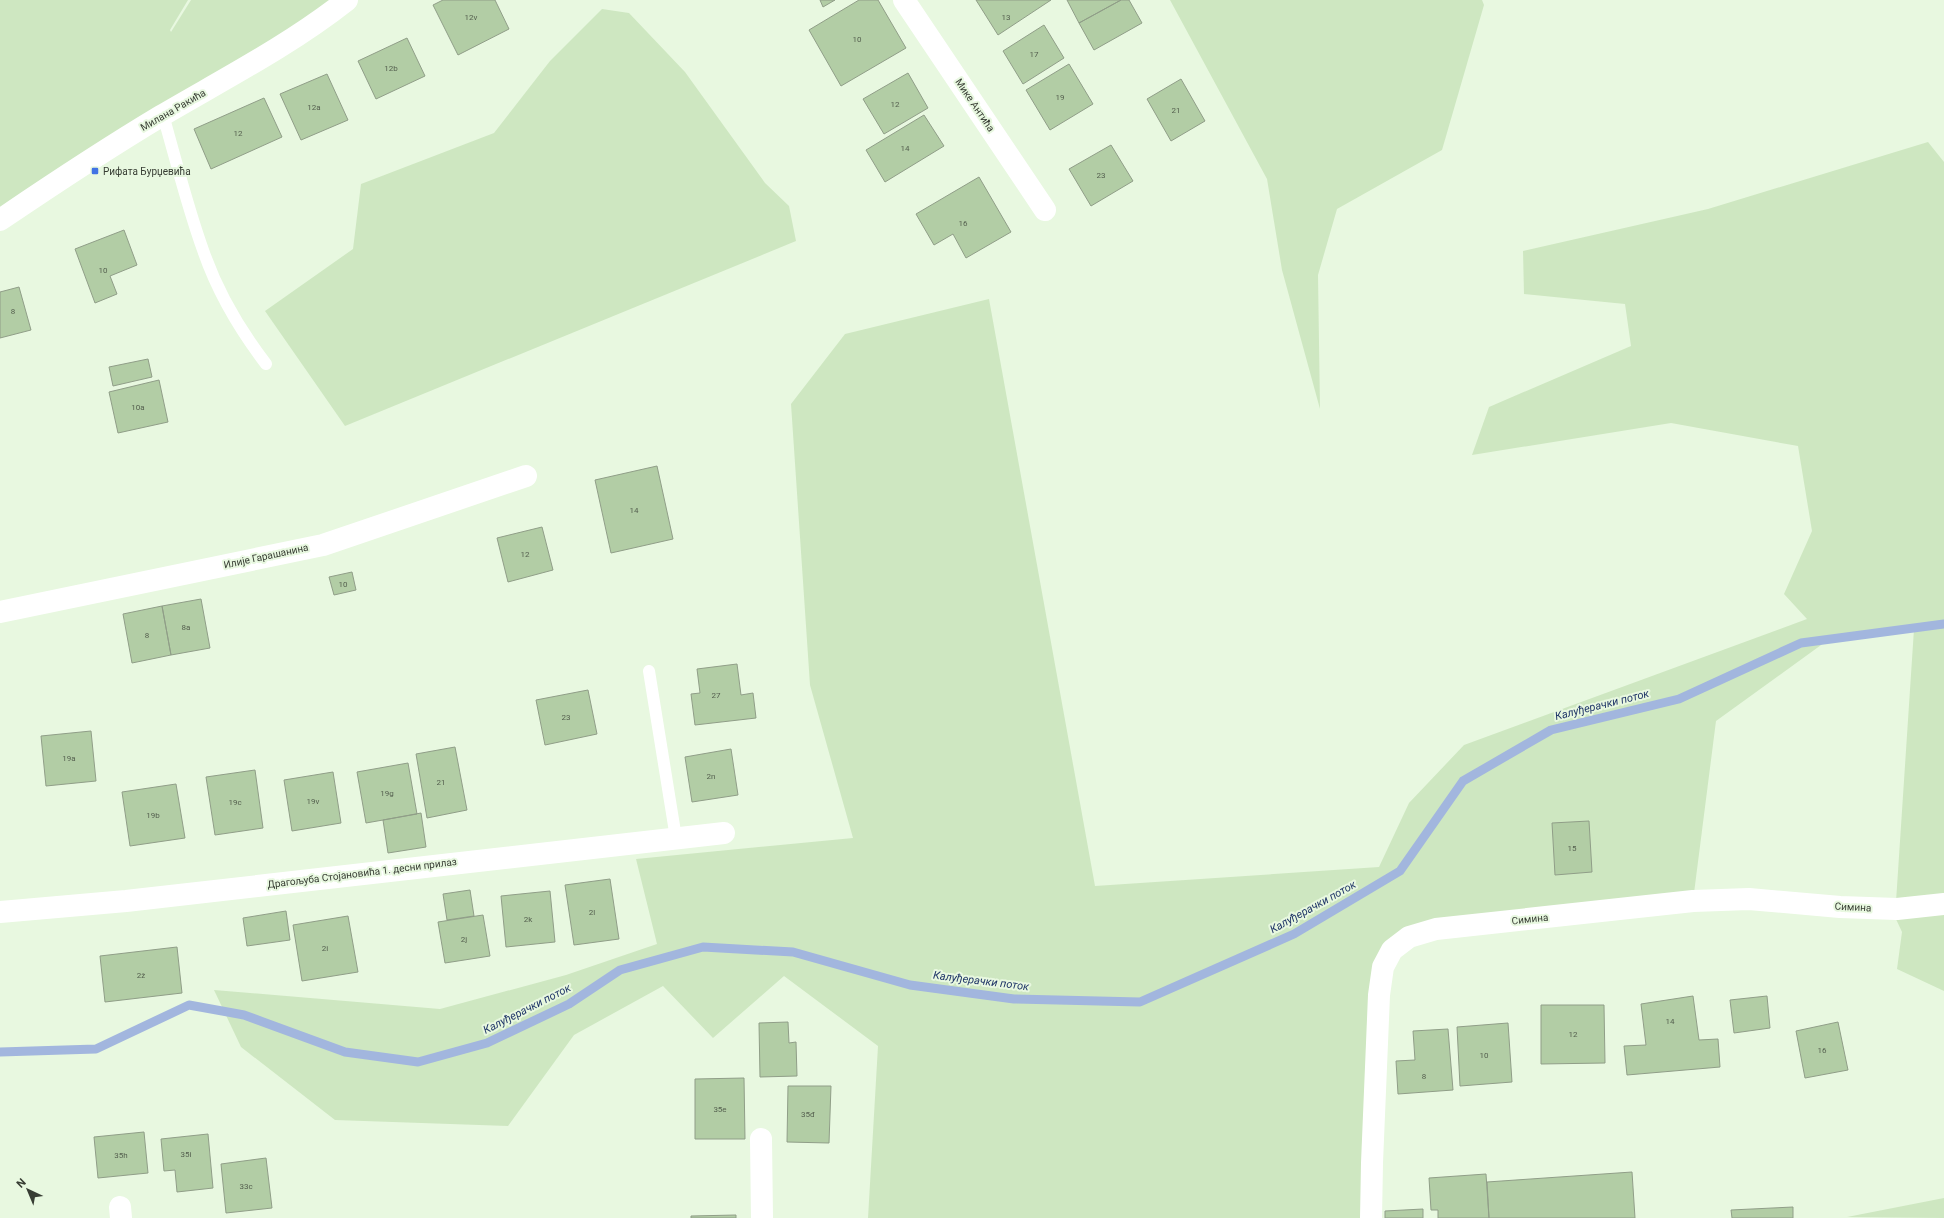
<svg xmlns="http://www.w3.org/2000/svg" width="1944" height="1218" viewBox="0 0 1944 1218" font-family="Roboto,sans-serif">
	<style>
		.green { fill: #cee7c1 }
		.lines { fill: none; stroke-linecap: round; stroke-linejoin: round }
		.stream { stroke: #a2b6de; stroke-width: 9 }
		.building { fill: #b2cda5; stroke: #909e88 }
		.lane { stroke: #fff; stroke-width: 12 }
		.street { stroke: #fff; stroke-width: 22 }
		.secondary { stroke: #fff; stroke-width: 22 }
		.poi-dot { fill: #4173e4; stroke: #e8f8e0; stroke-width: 1.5 }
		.labels { text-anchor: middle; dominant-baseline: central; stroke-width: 4; stroke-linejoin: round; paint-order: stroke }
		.number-label { font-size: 8px; fill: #566150 }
		.street-label { font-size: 10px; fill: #373d33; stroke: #e8f8e0 }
		.poi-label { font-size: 10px; fill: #373d33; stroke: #e8f8e0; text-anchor: start }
		.water-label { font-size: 11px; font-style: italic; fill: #1f3567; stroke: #e8f8e0 }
	</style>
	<rect width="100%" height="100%" fill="#e8f8e0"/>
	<!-- green -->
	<path class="green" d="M 0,0 L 188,0 L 170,30 L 171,32 L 191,0 L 347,0 L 0,214 Z
		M 1170,0 L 1482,0 L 1484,5 L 1442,150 L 1337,209 L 1318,275 L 1320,409 L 1282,270 L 1267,179 Z
		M 602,9 L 629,13 L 685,72 L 765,183 L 789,206 L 796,241 L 345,426 L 265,311 L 353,249 L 361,184 L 494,133 L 550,61 Z
		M 1928,142 L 1944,162 L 1944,991 L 1897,969 L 1902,932 L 1895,917 L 1914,629 L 1828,640 L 1716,721 L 1693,901 L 1409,937 L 1379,995 L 1371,1218 L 868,1218 L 878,1046 L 784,976 L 713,1038 L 663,986 L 574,1035 L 508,1126 L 335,1120 L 241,1047 L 214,990 L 440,1009 L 566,975 L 657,944 L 636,859 L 853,838 L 810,685 L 791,404 L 845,334 L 989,299 L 1095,886 L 1379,867 L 1409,803 L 1464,745 L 1807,619 L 1784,594 L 1812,531 L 1798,446 L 1671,423 L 1472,455 L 1489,407 L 1631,346 L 1625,304 L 1524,294 L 1523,251 L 1708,209 Z
		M 1944,1198 L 1944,1218 L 1847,1217 Z"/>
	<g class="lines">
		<!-- stream -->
		<path class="stream" d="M 0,1052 L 96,1049 L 189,1005 L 244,1015 L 345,1052 L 418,1062 L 487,1043 L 569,1004 L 620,970 L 703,947 L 793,952 L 910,985 L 1014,999 L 1140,1002 L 1294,934 L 1400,871 L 1463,781 L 1551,730 L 1679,699 L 1801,643 L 1944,624"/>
	</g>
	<!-- building -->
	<path class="building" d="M 443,0 L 495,0 L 509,29 L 458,55 L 433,5 Z
		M 820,0 L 835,0 L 823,7 Z
		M 859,0 L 878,0 L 906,48 L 841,86 L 809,30 Z
		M 976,0 L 1051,0 L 998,35 Z
		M 1067,0 L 1121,0 L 1079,23 Z
		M 1121,0 L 1129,0 L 1142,23 L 1094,50 L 1079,23 Z
		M 1044,25 L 1064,58 L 1023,84 L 1003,51 Z
		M 407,38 L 425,76 L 376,99 L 358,61 Z
		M 1069,64 L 1093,104 L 1050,130 L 1026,90 Z
		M 908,73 L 928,108 L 884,134 L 863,99 Z
		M 327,74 L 348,120 L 301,140 L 280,94 Z
		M 1181,79 L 1205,121 L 1171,141 L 1147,99 Z
		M 264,98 L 282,137 L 211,169 L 194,129 Z
		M 924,115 L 944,146 L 885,182 L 866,150 Z
		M 1111,145 L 1133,181 L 1091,206 L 1069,169 Z
		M 979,177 L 1011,232 L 966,258 L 953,234 L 934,245 L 916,214 Z
		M 124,230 L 137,265 L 110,276 L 117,294 L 95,303 L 75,249 Z
		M 19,287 L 31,330 L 0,338 L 0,292 Z
		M 148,359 L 152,377 L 113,386 L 109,367 Z
		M 159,380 L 168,422 L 118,433 L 109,392 Z
		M 657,466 L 673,539 L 611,553 L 595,480 Z
		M 542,527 L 553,570 L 508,582 L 497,538 Z
		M 352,572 L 356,590 L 334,595 L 329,577 Z
		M 201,599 L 210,648 L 171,655 L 162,606 Z
		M 162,606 L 171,655 L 132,663 L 123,614 Z
		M 737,664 L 741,695 L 753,693 L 756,718 L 695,725 L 691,694 L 700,693 L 697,669 Z
		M 588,690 L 597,734 L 545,745 L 536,700 Z
		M 91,731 L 96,781 L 46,786 L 41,736 Z
		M 455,747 L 467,810 L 427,818 L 416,754 Z
		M 731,749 L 738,795 L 692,802 L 685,757 Z
		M 408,763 L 417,814 L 366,823 L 357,772 Z
		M 255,770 L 263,828 L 215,835 L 206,777 Z
		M 333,772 L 341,823 L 292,831 L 284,780 Z
		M 176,784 L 185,838 L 130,846 L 122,792 Z
		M 421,813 L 426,847 L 388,853 L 383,820 Z
		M 1589,821 L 1592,872 L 1555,875 L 1552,823 Z
		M 610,879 L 619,939 L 574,945 L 565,885 Z
		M 470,890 L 474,916 L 447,920 L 443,894 Z
		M 550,891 L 555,942 L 506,947 L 501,896 Z
		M 286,911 L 290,940 L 247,946 L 243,918 Z
		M 483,915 L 490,956 L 445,963 L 438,922 Z
		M 348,916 L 358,972 L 302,981 L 293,925 Z
		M 177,947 L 182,993 L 105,1002 L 100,956 Z
		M 1693,996 L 1699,1040 L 1718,1039 L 1720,1067 L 1627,1075 L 1624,1046 L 1646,1045 L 1641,1004 Z
		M 1767,996 L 1770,1028 L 1734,1033 L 1730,1000 Z
		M 1541,1005 L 1604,1005 L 1605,1063 L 1541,1064 Z
		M 788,1022 L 789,1043 L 796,1042 L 797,1076 L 760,1077 L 759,1023 Z
		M 1838,1022 L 1848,1070 L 1805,1078 L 1796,1031 Z
		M 1508,1023 L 1512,1082 L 1460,1086 L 1457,1027 Z
		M 1448,1029 L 1453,1090 L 1398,1094 L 1396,1061 L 1415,1060 L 1413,1031 Z
		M 744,1078 L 745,1139 L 695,1139 L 695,1079 Z
		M 788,1086 L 831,1086 L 829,1143 L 787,1142 Z
		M 144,1132 L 148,1173 L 98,1178 L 94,1137 Z
		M 208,1134 L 213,1188 L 177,1192 L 175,1170 L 164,1171 L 161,1139 Z
		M 266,1158 L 272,1208 L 226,1213 L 221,1164 Z
		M 1632,1172 L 1635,1218 L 1489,1218 L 1487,1182 Z
		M 1486,1174 L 1489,1218 L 1438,1218 L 1438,1210 L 1431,1210 L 1429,1178 Z
		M 1793,1207 L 1793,1218 L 1732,1218 L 1731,1210 Z
		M 1423,1209 L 1423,1218 L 1385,1218 L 1385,1211 Z
		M 736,1215 L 736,1218 L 691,1218 L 691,1216 Z"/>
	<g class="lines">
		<!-- lane -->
		<path class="lane" d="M 163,115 C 176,160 187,206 203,250 C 217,291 240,330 266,364
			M 649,671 L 676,838"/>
		<!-- street -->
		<path class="street" d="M 904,0 L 1045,210
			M 0,612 L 323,545 L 526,476
			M 0,912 L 126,901 L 724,833
			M 761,1139 L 762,1218
			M 120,1207 L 121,1218
			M 1371,1218 L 1372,1163 L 1379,995 L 1383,967 L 1392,950 L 1409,937 L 1436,929 L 1693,901 L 1749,899 L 1840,907 L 1897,909 L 1944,904"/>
		<!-- secondary -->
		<path class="secondary" d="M 0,220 C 53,184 106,149 161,116 C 224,79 290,45 347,0"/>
	</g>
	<!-- markers -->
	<rect class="poi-dot" x="91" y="167" width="8" height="8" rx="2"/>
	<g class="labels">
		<!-- number labels -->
		<g class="number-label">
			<text x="471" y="17">12v</text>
			<text x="1006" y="17">13</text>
			<text x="857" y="39">10</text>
			<text x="1034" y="54">17</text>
			<text x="391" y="68">12b</text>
			<text x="1060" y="97">19</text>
			<text x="895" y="104">12</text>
			<text x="314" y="107">12a</text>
			<text x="1176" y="110">21</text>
			<text x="238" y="133">12</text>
			<text x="905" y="148">14</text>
			<text x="1101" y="175">23</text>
			<text x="963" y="223">16</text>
			<text x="103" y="270">10</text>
			<text x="13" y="311">8</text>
			<text x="138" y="407">10a</text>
			<text x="634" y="510">14</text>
			<text x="525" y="554">12</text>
			<text x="343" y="584">10</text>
			<text x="186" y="627">8a</text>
			<text x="147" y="635">8</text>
			<text x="716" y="695">27</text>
			<text x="566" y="717">23</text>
			<text x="69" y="758">19a</text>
			<text x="711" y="776">2n</text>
			<text x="441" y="782">21</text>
			<text x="387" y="793">19g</text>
			<text x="313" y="801">19v</text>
			<text x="235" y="802">19c</text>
			<text x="153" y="815">19b</text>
			<text x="1572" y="848">15</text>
			<text x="592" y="912">2l</text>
			<text x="528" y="919">2k</text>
			<text x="464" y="939">2j</text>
			<text x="325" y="948">2i</text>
			<text x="141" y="975">2ž</text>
			<text x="1670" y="1021">14</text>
			<text x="1573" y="1034">12</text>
			<text x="1822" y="1050">16</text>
			<text x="1484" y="1055">10</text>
			<text x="1424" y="1076">8</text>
			<text x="720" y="1109">35e</text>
			<text x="808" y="1114">35đ</text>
			<text x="186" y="1154">35i</text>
			<text x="121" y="1155">35h</text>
			<text x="246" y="1186">33c</text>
		</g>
		<!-- street labels -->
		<g class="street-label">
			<text transform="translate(975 105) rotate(56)">Мике Антића</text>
			<text transform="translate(173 110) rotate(-30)">Милана Ракића</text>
			<text transform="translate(266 556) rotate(-12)">Илије Гарашанина</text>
			<text transform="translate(362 873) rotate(-7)">Драгољуба Стојановића 1. десни прилаз</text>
			<text transform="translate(1853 907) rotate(3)">Симина</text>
			<text transform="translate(1530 919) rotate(-6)">Симина</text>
		</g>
		<!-- poi labels -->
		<g class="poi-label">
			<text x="103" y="171">Рифата Бурџевића</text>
		</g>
		<!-- water labels -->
		<g class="water-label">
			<text transform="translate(1602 705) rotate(-14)">Калуђерачки поток</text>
			<text transform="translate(1313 907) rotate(-29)">Калуђерачки поток</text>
			<text transform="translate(981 981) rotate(7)">Калуђерачки поток</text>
			<text transform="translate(527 1009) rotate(-27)">Калуђерачки поток</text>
		</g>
	</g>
	<!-- north arrow -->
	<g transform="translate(28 1190) rotate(316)" stroke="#e8f8e0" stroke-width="3" paint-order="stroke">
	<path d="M0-3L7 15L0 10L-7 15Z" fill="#373d33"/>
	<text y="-6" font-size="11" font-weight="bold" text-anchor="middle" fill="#373d33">N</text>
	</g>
</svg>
